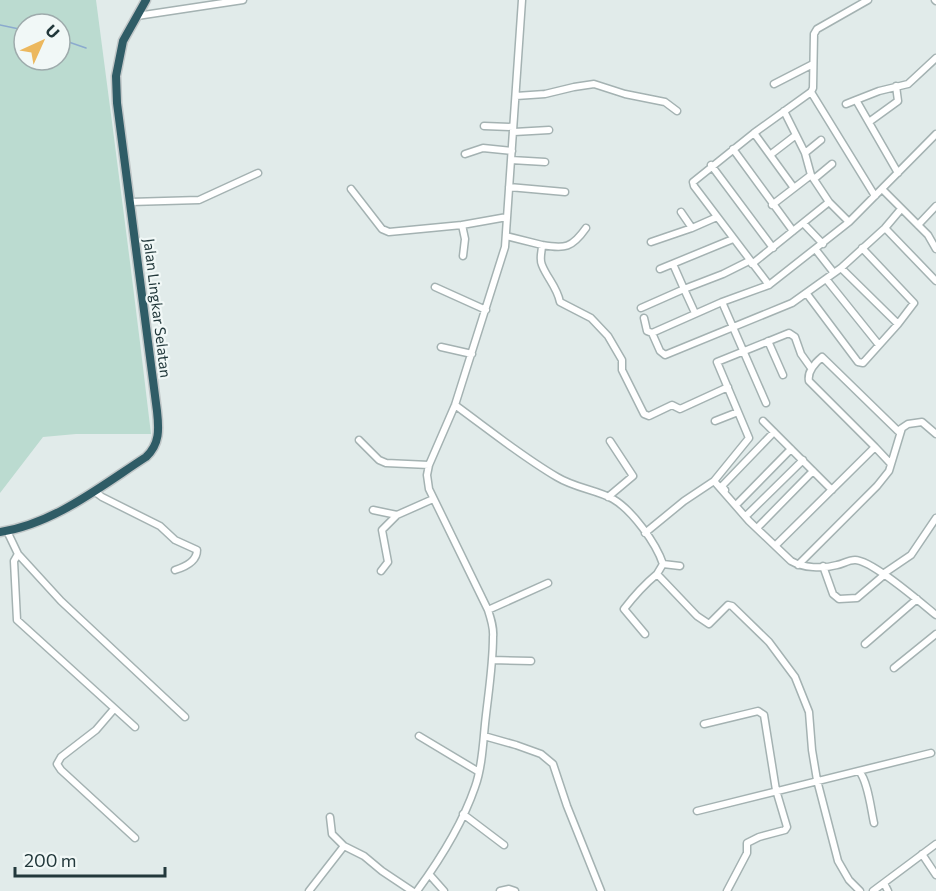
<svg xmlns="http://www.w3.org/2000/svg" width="936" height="891" viewBox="0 0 936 891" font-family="Commissioner,sans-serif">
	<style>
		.green { fill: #bbdbd0; fill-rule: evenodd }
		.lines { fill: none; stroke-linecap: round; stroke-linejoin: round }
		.stream { stroke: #8baace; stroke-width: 1.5 }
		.minor-casing { stroke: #a4b2b2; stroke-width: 9 }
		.highway-casing { stroke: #c1c7c8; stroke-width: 11 }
		.minor { stroke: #fff; stroke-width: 6 }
		.highway { stroke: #2f5c66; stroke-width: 8 }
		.labels { text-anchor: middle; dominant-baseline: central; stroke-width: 4.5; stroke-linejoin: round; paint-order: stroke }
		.street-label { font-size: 15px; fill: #22383b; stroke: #f1f8f7 }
	</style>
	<rect width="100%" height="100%" fill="#e1ebea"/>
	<!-- green -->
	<path class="green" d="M 0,0 L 96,0 C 115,145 134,289 151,434 L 76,434 L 43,437 L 0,493 ZM 24,24 L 60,24 L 60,60 L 24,60 Z"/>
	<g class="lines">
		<!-- stream -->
		<path class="stream" d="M 0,25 L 24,30
			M 60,39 L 86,48"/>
		<defs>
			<path id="minor" d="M 935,0 L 936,1
				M 137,16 L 243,0
				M 774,84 L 813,64
				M 811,92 L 875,196
				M 516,96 L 545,94 L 574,87 L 594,84 L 625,94 L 665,102 L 677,111
				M 846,104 L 856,100
				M 784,111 L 805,153 L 811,175 L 829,202
				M 869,122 L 898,101 L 896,86
				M 484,126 L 513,127
				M 514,132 L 549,130
				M 754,133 L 794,188
				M 733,149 L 793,231
				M 805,153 L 821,140
				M 465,154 L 483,148 L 512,151
				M 770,155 L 796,135
				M 511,160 L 545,162
				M 711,165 L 773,248
				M 898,173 L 856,100 L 879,91 L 908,84 L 936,58
				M 814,179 L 832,164
				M 509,187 L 565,192
				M 351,189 L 382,229 L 389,232 L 462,225 L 507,217
				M 882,189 L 928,235 L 936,249
				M 130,202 L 199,200 L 258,173
				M 772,205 L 811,175
				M 901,209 L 885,228 L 841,268 L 792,303 L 665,355 L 660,351 L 652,333 L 722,302 L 769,285 L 849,222 L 936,134
				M 681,212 L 692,228
				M 803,223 L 823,244
				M 462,225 L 465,239 L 463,256
				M 918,225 L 936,206
				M 885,228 L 936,281
				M 506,236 L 542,245 C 542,252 539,259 542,265 C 547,278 557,287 560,302 L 591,318 L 608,336 L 622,360 L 622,370 L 644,414 L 649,416 L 672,405 L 680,409 L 728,387
				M 651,242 L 692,228 L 717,217
				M 542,245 C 565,249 572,248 586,228
				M 816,250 L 834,273
				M 752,264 L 829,202 L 849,222
				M 841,268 L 898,324
				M 660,269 L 733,239
				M 826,279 L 879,345
				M 769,285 L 694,186 L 693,182 L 754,133 L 811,92 L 813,88 L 814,34 L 817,29 L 868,0
				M 435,287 L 486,310
				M 807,294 L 858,362 L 863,363 L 898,324 L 914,303 L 862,248
				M 722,302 L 766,403
				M 641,308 L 684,289 L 673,264
				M 695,313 L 684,289 L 723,274 L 749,261
				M 644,318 L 647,331 L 652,333
				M 768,341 L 783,375
				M 441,347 L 472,354
				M 455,405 C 488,429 521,456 557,477 C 575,488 597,490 613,499 C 632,510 656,543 663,564 L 657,574 L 697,616 L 709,624 L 728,605 L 732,606 L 769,642 L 795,677 L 809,712 L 812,750 L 817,780 L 838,861 L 849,880 L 860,891
				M 715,421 L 738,412
				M 763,421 L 832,490
				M 359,440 L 379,460 L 386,463 L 429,465
				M 875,447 L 809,381 C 807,371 815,363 822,357 L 898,431 L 902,428
				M 714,481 L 749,521 L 791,561 C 803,568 823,569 837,565 C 843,564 848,560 855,560 C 872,560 921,603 936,615
				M 725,490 L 722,486 L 774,432
				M 94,491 L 102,497 L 160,526 L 175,540 L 197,550 C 197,561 185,567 175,570
				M 608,497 L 633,476 L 610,441
				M 738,503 L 791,449
				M 373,510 L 397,515 L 433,499
				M 748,514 L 803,460
				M 759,526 L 813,471
				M 7,531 L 18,554 L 61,601 L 185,717
				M 645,533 L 684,501 L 714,481 L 749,438 L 717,362 L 789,333 L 795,337 L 801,354 L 811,368
				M 777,544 L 875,447 L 890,463
				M 18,554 L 14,561 L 17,620 L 135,727
				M 663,564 L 680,566
				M 798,565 L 877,486 L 889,471 L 902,428 L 908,424 L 922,422 L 936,434
				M 823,566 L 833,594 L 839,599 L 857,598 L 884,575
				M 381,571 L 388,562 L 382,530 L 397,515
				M 883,574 L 911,555 L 936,518
				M 488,610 L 548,583
				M 645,634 L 624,609 C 634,596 645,584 657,574
				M 865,644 L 917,599
				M 492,660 L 531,661
				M 894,668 L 936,634
				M 114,709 L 96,730 L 61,757 L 57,764 L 61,770 L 135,838
				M 704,724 L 758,711 L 764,715 L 776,790 L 787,827 L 785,830 L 759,837 L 747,843 L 747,853 L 727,891
				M 419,736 L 479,772
				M 484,736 L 516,745 L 541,754 L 553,764 L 567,806 L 601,891
				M 859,771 C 868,781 871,810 874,823
				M 697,811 L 931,753
				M 463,814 L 504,845
				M 330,817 L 332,834 L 344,846
				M 922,854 L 936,875
				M 429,874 L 444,891
				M 884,883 L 888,891
				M 309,891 L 344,846 L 364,856 L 382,871 L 412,891
				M 417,891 C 439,861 463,822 475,787 C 482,768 483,744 485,724 C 488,695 493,666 493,637 C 494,628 491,619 488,610 L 429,489 L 427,475 L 429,465 L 455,405 L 505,247 L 522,0
				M 500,891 L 509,889 L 515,891
				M 873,891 L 936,844"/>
			<path id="highway" d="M 0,532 C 54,524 101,486 146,457 C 160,444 159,429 157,411 L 117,103 L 116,76 L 123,41 L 146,0"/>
		</defs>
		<!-- minor casing -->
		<use href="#minor" class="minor-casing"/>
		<!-- highway casing -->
		<use href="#highway" class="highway-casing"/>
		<!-- minor -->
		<use href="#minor" class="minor"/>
		<!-- highway -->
		<use href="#highway" class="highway"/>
	</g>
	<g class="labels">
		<!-- street labels -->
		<g class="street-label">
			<text transform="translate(158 308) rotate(83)">Jalan Lingkar Selatan</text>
		</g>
	</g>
	<!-- north arrow -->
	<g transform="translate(42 42) rotate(45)"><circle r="28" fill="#f1f8f7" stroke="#9eabac" stroke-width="1.5"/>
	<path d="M0-4.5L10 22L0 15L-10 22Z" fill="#ecb85e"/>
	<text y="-9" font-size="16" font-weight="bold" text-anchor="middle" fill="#22383b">U</text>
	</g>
	<!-- scale -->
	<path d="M15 867v9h150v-9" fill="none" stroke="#22383b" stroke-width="3"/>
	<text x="24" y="867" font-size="18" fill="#22383b" stroke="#f1f8f7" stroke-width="4.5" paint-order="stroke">200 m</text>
</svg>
